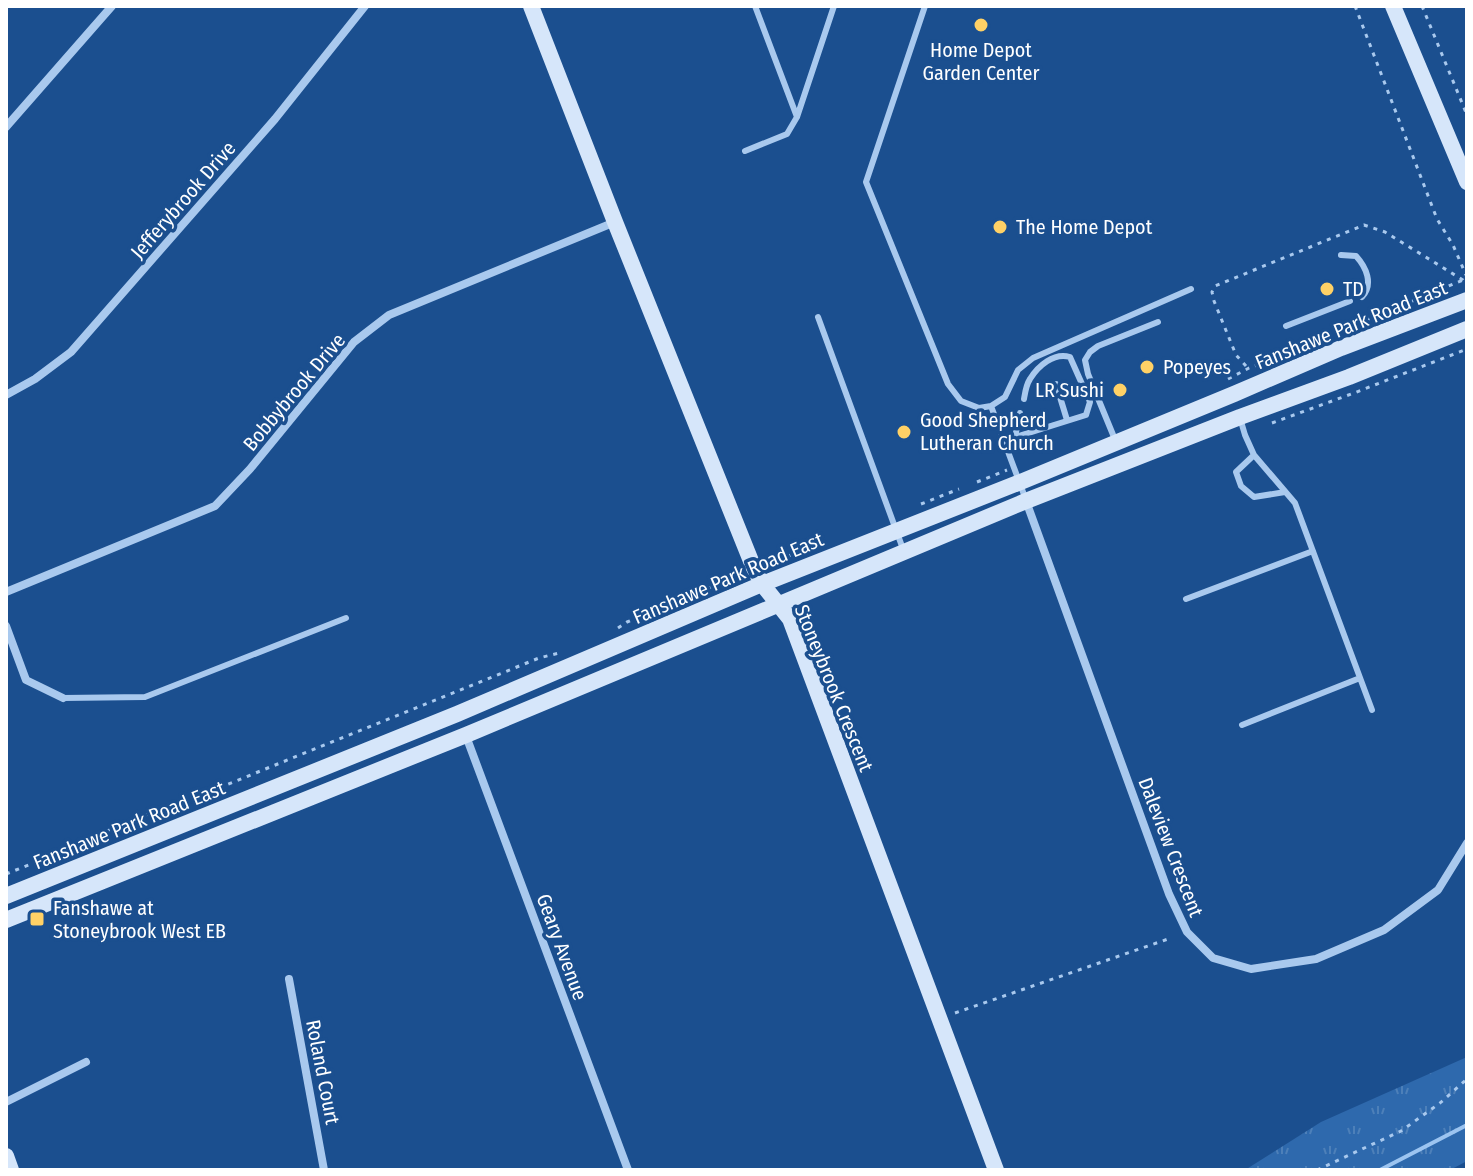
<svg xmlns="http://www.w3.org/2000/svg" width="1473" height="1176" viewBox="0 0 1473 1176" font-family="'Fira Sans Condensed',sans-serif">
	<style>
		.park { fill: url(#park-tufts) }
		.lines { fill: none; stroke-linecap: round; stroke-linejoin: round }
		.stream { stroke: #9cc4f0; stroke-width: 4 }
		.path { stroke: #a9c9ee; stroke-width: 3; stroke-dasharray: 4 6; stroke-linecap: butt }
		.lane { stroke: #a9c9ee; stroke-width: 6 }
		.street { stroke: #a9c9ee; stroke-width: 8 }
		.secondary { stroke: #d6e6fa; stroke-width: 16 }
		.poi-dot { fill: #ffd166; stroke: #1b4f8f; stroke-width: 3 }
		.labels { text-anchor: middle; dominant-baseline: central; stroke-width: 7; stroke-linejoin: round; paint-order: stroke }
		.poi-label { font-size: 20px; fill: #fff; stroke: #1b4f8f; text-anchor: start }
		.street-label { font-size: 20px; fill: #fff; stroke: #1b4f8f }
	</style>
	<defs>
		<pattern id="park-tufts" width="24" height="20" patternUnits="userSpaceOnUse" patternTransform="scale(2)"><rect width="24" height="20" fill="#2e69ad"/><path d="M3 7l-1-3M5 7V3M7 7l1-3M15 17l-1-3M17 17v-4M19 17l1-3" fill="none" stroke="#4d80b9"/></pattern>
	</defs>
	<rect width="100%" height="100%" fill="#1b4f8f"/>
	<!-- park -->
	<path class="park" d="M 1467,1057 L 1467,1161 L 1450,1170 L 1245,1170 L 1321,1122 Z"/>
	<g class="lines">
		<!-- stream -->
		<path class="stream" d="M 1380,1170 L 1467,1125"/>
		<!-- path -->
		<path class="path" d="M 1355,6 L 1437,219 L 1453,245 L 1466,275
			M 1422,6 L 1467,115
			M 1338,332 L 1463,280 L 1467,274
			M 1246,366 L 1236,355 L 1214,301 L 1212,292 L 1215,286 L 1364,225 L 1385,232 L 1463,280 L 1467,286
			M 1228,379 L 1249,368 L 1272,360
			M 1272,423 L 1354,393 L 1467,349
			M 977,482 L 1007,470
			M 921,504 L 959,489
			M 768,564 L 791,555
			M 618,628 L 627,622 L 743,574
			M 6,874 L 78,845 L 128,821 L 184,802 L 539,658 L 559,653
			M 955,1013 L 1168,939
			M 1317,1170 L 1401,1131 L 1440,1103 L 1467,1079"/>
		<!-- lane -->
		<path class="lane" d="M 755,6 L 797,117
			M 925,6 L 866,182 L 948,384 L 961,401 L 979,408 L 991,406 L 1005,397 L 1018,370 L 1033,358 L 1191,289
			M 745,151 L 787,134 L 797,117 L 834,6
			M 1341,255 L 1356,256 C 1366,267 1374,284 1362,297
			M 818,317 L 903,549
			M 1286,326 L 1350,301
			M 1056,384 L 1067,420
			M 991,406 L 1026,500
			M 1240,418 L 1245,435 L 1254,455 L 1295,503 L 1372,710
			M 1015,437 L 1020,413
			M 1003,441 L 1086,415 L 1090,402 L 1070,357 C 1054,352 1038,366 1030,379 C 1026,385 1025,393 1024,399
			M 1116,442 L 1088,374 L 1085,360 L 1090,352 L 1098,346 L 1158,322
			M 1254,455 L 1236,472 L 1241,486 L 1254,497 L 1285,492
			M 1186,599 L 1313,551
			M 63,698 L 145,697 L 346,618
			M 1242,725 L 1360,678"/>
		<!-- street -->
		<path class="street" d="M 6,127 L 112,6
			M 6,395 L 35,379 L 71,352 L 275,119 L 365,6
			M 1026,501 L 1169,894 L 1187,932 L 1213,958 L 1251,969 L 1316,959 L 1384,930 L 1438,890 L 1467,843
			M 6,592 L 215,506 L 250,469 L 354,342 L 389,315 L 615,222
			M 6,626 L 26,680 L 63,698
			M 466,736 L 628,1170
			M 289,979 L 324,1170
			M 6,1102 L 86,1062"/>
		<!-- secondary -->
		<path class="secondary" d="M 531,6 L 615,222 L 753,566 L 762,584 L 790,619 L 996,1170
			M 1393,6 L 1467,182
			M 6,896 L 457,714 L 762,584 L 1018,483 L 1234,394 L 1341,348 L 1467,300
			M 6,920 L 466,735 L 1026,501 L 1240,417 L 1349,377 L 1467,329
			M 6,1156 L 11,1170"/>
	</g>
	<!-- markers -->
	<g class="poi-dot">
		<circle cx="981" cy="25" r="8"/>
		<circle cx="1000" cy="227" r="8"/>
		<circle cx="1327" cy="289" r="8"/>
		<circle cx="1147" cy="367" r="8"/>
		<circle cx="1120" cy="390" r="8"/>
		<circle cx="904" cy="432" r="8"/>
		<rect x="29" y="911" width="16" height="16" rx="4"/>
	</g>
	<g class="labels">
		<!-- poi labels -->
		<g class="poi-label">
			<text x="981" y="50" text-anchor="middle">Home Depot<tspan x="981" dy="23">Garden Center</tspan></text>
			<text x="1016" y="227">The Home Depot</text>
			<text x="1343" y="289">TD</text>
			<text x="1163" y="367">Popeyes</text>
			<text x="1104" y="390" text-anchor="end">LR Sushi</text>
			<text x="920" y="420">Good Shepherd<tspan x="920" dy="23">Lutheran Church</tspan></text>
			<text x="53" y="908">Fanshawe at<tspan x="53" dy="23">Stoneybrook West EB</tspan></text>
		</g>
		<!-- street labels -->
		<g class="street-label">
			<text transform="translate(183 200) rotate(-49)">Jefferybrook Drive</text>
			<text transform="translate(1351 325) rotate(-22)">Fanshawe Park Road East</text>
			<text transform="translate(294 392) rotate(-50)">Bobbybrook Drive</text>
			<text transform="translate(728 578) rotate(-23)">Fanshawe Park Road East</text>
			<text transform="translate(834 688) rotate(68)">Stoneybrook Crescent</text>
			<text transform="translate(129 825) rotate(-22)">Fanshawe Park Road East</text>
			<text transform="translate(1171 847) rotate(69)">Daleview Crescent</text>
			<text transform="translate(562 947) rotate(70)">Geary Avenue</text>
			<text transform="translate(323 1072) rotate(79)">Roland Court</text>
		</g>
	</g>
	<!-- border -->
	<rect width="1473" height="1176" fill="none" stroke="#ffffff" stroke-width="16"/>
</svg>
